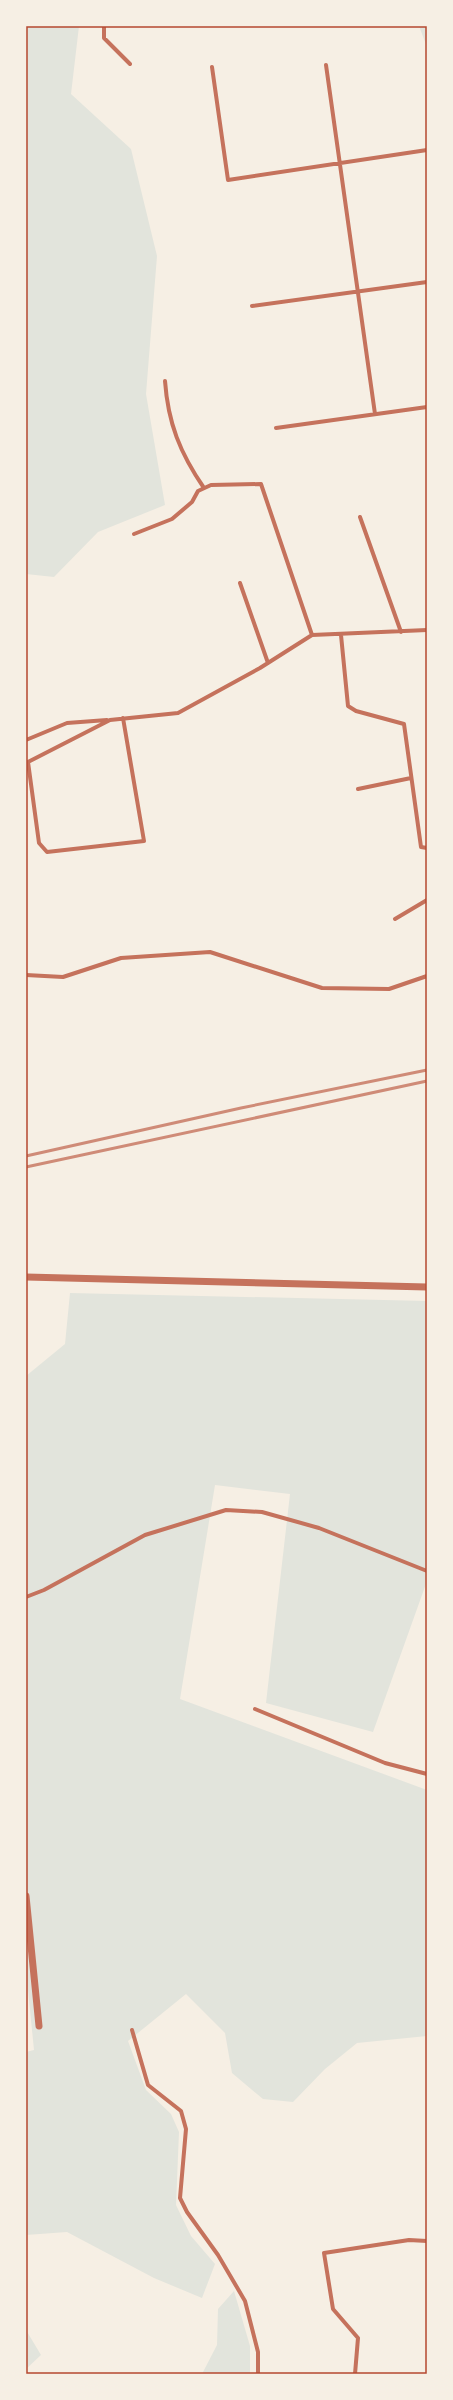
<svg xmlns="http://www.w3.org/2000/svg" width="453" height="2400" viewBox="0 0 453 2400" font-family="'Work Sans',sans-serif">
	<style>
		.green { fill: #e2e4dc }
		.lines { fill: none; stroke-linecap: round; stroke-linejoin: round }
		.minor { stroke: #c5725c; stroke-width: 4 }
		.tertiary { stroke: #c5725c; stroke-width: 7 }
		.rail { stroke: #cf8b77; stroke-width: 3 }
		.neatline { fill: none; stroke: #b5482f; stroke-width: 1.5 }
	</style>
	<rect width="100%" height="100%" fill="#f6efe4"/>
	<!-- green -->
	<path class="green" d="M 26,26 L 79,26 L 71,94 L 131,149 L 157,256 L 146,394 L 165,505 L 98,532 L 54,577 L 26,574 Z
		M 419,26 L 427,26 L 427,47 Z
		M 70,1293 L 427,1301 L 427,1581 L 373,1732 L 266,1703 L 290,1494 L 215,1485 L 180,1699 L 427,1790 L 427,2036 L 357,2043 L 325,2069 L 293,2102 L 263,2099 L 232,2073 L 225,2033 L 186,1994 L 128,2041 L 146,2090 L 171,2114 L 179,2132 L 176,2205 L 191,2236 L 215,2264 L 202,2298 L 154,2278 L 67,2232 L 26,2235 L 26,2052 L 34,2050 L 26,1970 L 26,1376 L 65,1344 Z
		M 234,2291 L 250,2346 L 250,2374 L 202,2374 L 217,2345 L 218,2309 Z
		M 26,2330 L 41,2355 L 26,2369 Z"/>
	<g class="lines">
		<!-- minor -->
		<path class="minor" d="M 104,26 L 104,38 L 130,64
			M 326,65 L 375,414
			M 212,67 L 228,180 L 427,150
			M 252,306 L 427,282
			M 165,381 C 168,423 180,453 204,488
			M 276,428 L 427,407
			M 360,517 L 401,632
			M 134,534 L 172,519 L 192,502 L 198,491 L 211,485 L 261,484 L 312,635
			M 240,583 L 268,663
			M 341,635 L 348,706 L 356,711 L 404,724 L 421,847 L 427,848
			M 26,740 L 67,723 L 107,720
			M 28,762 L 39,843 L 47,852 L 144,841 L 123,718
			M 26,763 L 110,720 L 178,713 L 260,668 L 312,635 L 427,630
			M 358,789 L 411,778
			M 395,919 L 427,900
			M 26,975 L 63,977 L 121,958 L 210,952 L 322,988 L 389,989 L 427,976
			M 26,1597 L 44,1590 L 145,1535 L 226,1510 L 262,1512 L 319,1528 L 427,1571
			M 255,1709 L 385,1763 L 427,1774
			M 132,2030 L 148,2085 L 181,2111 L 186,2129 L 180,2198 L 187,2212 L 218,2255 L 245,2301 L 258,2352 L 258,2374
			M 355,2374 L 358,2338 L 333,2309 L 324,2253 L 409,2240 L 427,2241"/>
		<!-- tertiary -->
		<path class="tertiary" d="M 26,1277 L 427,1287
			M 26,1896 L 39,2026"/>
		<!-- rail -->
		<path class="rail" d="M 26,1156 L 241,1108 L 427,1070
			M 26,1167 L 427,1081"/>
	</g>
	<!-- border -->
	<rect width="453" height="2400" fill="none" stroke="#f6efe4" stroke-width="54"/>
	<rect x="27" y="27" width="399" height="2346" class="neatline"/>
</svg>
